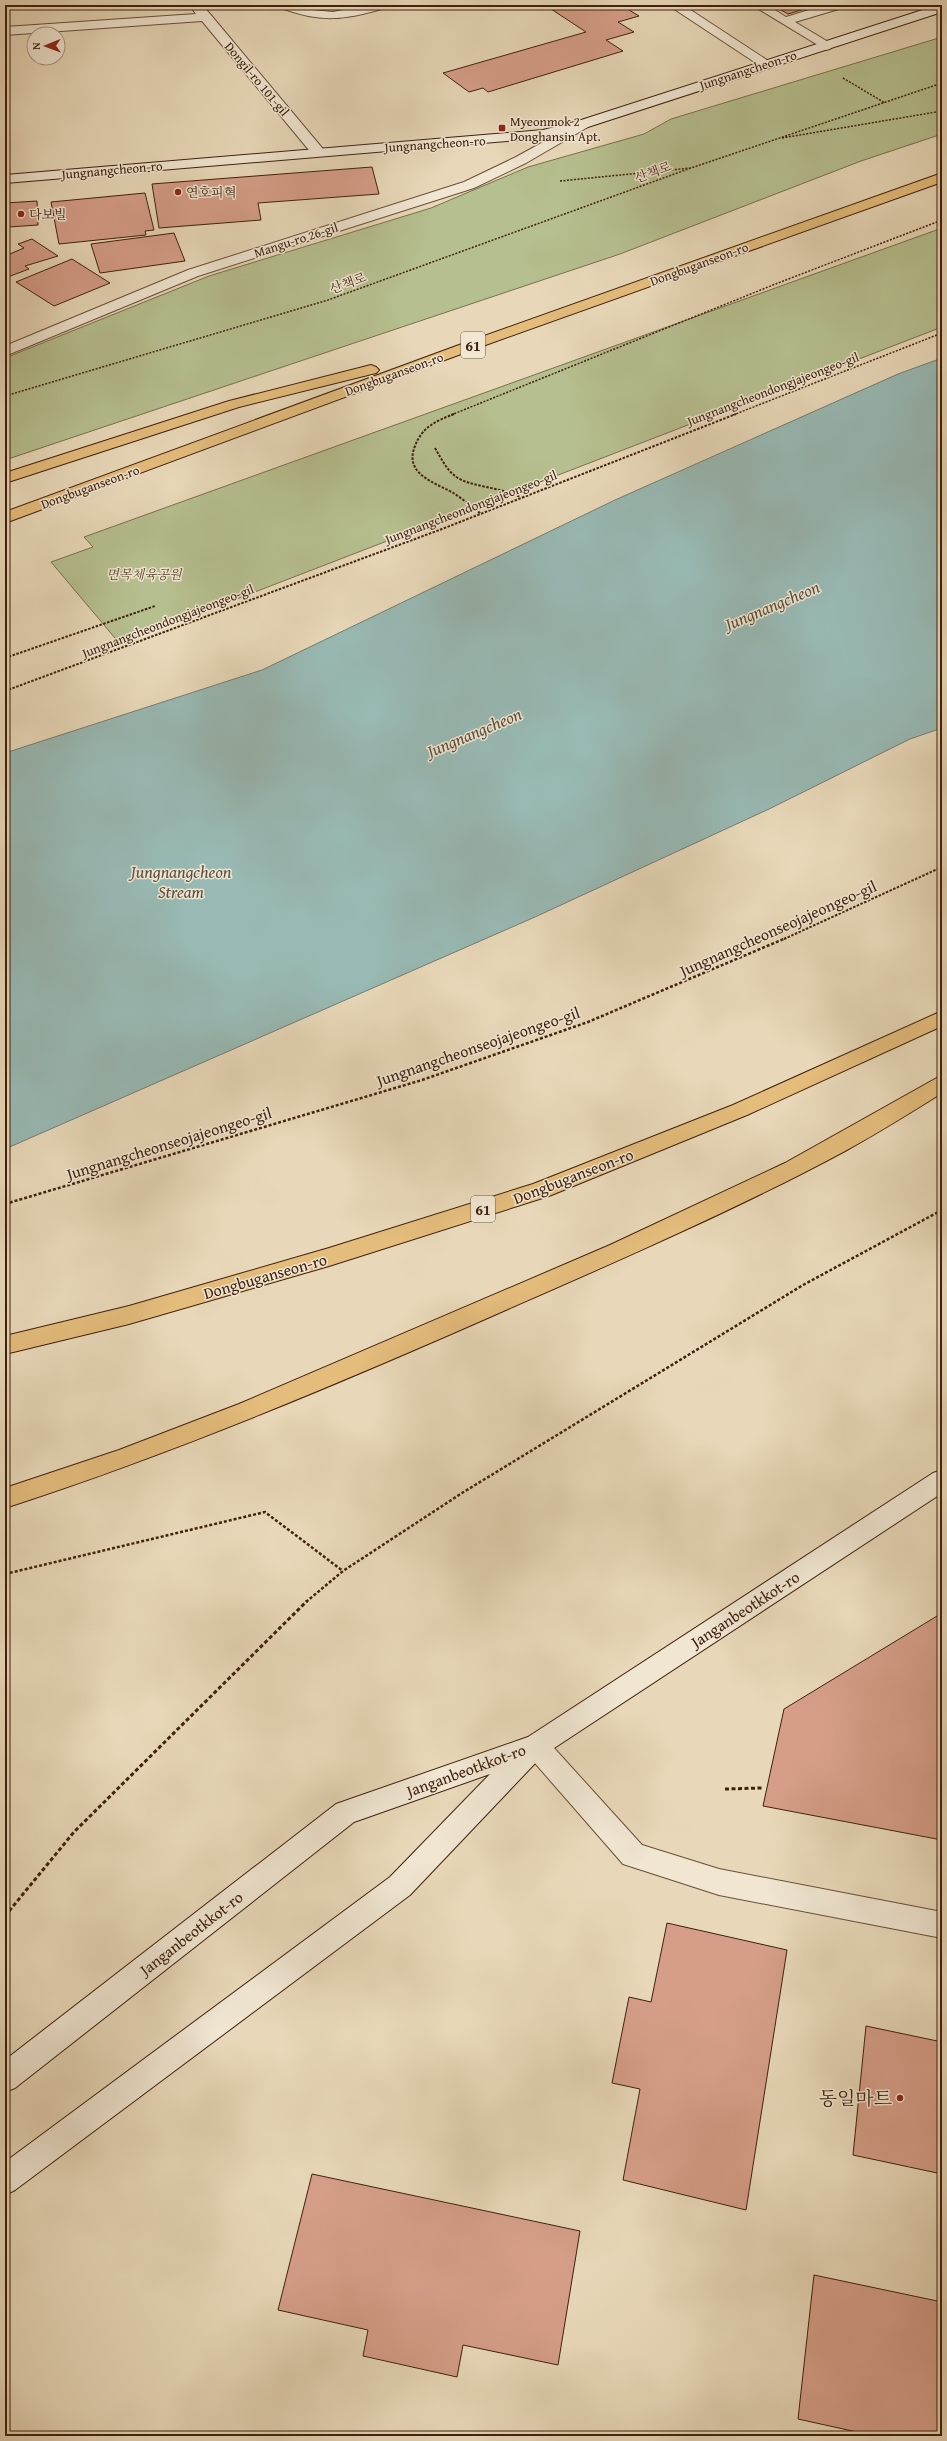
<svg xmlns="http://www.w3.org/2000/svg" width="947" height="2441" viewBox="0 0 947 2441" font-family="'Gentium Book Plus','Noto Serif KR',serif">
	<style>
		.green { fill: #b6bf8f; stroke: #7a704e }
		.water { fill: #98b9b4; stroke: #747c71 }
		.building { fill: #d69e89; stroke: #3f200c }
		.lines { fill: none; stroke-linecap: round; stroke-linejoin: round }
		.lane-casing { stroke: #694e37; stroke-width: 2 }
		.street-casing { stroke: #694e37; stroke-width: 2 }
		.secondary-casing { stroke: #3f200c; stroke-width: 2 }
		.highway-casing { stroke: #3f200c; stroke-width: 2 }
		.path-far3 { stroke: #3f200c; stroke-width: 1.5; stroke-dasharray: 2 1.5; stroke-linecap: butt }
		.path-far2 { stroke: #3f200c; stroke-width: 2; stroke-dasharray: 2.5 1.5; stroke-linecap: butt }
		.path-far1 { stroke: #3f200c; stroke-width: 2.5; stroke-dasharray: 3 2; stroke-linecap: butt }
		.path { stroke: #3f200c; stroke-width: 3; stroke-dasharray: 4 2.5; stroke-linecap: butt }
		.lane { fill: #f0e6d2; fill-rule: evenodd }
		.street { fill: #f0e6d2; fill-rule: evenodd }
		.secondary { fill: #f0e6d2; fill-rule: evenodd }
		.highway { fill: #e4bc7c; fill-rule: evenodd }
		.poi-dot { fill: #8f2418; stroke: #f0e6d2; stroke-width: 1.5 }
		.labels { text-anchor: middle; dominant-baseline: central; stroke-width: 3; stroke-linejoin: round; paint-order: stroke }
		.far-street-label { font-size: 13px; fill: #3f200c; stroke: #f0e6d2 }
		.far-poi-label { font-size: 13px; fill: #3f200c; stroke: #f0e6d2; text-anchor: start }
		.far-park-label { font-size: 13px; font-style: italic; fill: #5d482d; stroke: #f0e6d2 }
		.shield { fill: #f0e6d2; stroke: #745b47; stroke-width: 1 }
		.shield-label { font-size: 15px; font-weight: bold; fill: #3f200c }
		.street-label { font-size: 16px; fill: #3f200c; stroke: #f0e6d2 }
		.water-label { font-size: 17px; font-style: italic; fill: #5a4e3e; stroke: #f0e6d2 }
		.near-poi-label { font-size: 19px; fill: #3f200c; stroke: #f0e6d2; text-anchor: end }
	</style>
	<rect width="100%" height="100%" fill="#e8d8b9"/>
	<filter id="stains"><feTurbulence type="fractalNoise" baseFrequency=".005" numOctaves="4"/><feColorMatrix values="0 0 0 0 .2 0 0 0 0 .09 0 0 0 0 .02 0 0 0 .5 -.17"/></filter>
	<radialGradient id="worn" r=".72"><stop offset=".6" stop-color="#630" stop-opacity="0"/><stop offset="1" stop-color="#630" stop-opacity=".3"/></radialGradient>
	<!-- green -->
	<path class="green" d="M 942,37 L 942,134 L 861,161 L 620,254 L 5,460 L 5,358 L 209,276 L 431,208 L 528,167 L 644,134 L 671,119 Z
		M 942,228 L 942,327 L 120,644 L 51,562 L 93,547 L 84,537 Z"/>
	<!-- water -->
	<path class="water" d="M 942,358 L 942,728 L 910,739 L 769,809 L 535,917 L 5,1149 L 5,753 L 262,670 L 615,500 L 898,374 Z"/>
	<!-- building -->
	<path class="building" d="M 545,5 L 621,5 L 639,16 L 618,22 L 634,32 L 606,40 L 623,51 L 488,92 L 483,88 L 469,92 L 443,73 L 586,32 Z
		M 772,5 L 817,5 L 788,14 Z
		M 372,167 L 379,194 L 258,203 L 261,220 L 159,228 L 152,184 Z
		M 145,193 L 154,230 L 145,231 L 146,235 L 59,244 L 51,202 Z
		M 37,201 L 38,225 L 8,227 L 8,232 L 5,233 L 5,203 Z
		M 174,233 L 185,261 L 100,273 L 91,244 Z
		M 32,239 L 58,256 L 25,266 L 29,269 L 5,278 L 5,256 L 24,248 L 18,244 Z
		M 72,259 L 110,283 L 54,306 L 16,282 Z
		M 942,1613 L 942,1840 L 763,1806 L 784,1709 Z
		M 667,1923 L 787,1950 L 746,2210 L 623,2180 L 640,2089 L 612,2083 L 629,1997 L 651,2002 Z
		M 866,2026 L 942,2042 L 942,2174 L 853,2155 Z
		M 312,2174 L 580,2231 L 558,2365 L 463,2345 L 457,2377 L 363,2356 L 368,2330 L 278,2310 Z
		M 814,2275 L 942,2302 L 942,2436 L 875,2436 L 798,2419 Z"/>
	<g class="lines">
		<defs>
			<path id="lane" d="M 279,5 L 296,5 L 312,10 L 333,12 L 368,5 L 387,5 L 385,8 C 345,20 321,23 281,8 Z
				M 668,5 L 683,5 L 773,64 L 767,68 L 762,67 Z
				M 752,5 L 767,5 L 786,17 L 825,5 L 844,5 L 842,8 L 795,22 L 830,43 L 832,46 L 830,49 L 826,50 Z"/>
			<path id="street" d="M 192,5 L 202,5 L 210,14 L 323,149 L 325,152 L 323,155 L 313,155 L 202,21 L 5,35 L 5,27 L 196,14 L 191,7 Z
				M 583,120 L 588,121 L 590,124 L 588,127 L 526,163 L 474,188 L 198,276 L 5,356 L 5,346 L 188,270 L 464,182 L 516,157 Z
				M 536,1734 L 545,1738 L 642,1845 L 719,1869 L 942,1912 L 942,1938 L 719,1895 L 623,1864 L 527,1754 L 523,1746 L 527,1738 Z"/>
			<path id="secondary" d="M 938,5 L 942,5 L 942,12 L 588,127 L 543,138 L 5,183 L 5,175 L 543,130 L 578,121 Z
				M 942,1470 L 942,1493 L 542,1756 L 410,1895 L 15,2190 L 5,2195 L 5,2162 L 390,1877 L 490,1774 L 354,1822 L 15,2088 L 5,2092 L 5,2060 L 336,1804 L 528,1737 L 933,1473 Z"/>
			<path id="highway" d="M 942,173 L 942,182 L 480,347 L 5,523 L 5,512 L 470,341 Z
				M 371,365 L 376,367 L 379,370 L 376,373 L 239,407 L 5,483 L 5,473 L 229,401 Z
				M 942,1011 L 942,1026 L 747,1115 L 549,1196 L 329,1266 L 129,1324 L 5,1354 L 5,1336 L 129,1306 L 329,1248 L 533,1184 L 733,1105 Z
				M 942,1075 L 942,1093 C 910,1113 878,1133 845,1151 C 735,1210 622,1259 508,1309 C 343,1382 177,1452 5,1508 L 5,1488 L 119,1450 L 239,1404 L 610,1245 L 785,1163 Z"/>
		</defs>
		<!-- lane casing -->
		<use href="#lane" class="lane-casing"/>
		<!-- street casing -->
		<use href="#street" class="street-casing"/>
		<!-- secondary casing -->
		<use href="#secondary" class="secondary-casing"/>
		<!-- highway casing -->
		<use href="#highway" class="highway-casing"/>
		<!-- path-far3 -->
		<path class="path-far3" d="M 843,78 L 885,103
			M 782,138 L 942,111
			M 560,181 L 691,168 L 942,83
			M 5,396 L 328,300 L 691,168
			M 451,415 L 778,283 L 942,220
			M 733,415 L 942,333"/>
		<!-- path-far2 -->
		<path class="path-far2" d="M 454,414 C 436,421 422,427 415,446 C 403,475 437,483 455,494 C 464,500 472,507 480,513
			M 435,448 C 441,458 446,469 455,476 C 469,487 501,487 520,497
			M 5,658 L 155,606
			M 5,691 L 442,529 L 736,414
			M 784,939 L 942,867"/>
		<!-- path-far1 -->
		<path class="path-far1" d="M 5,1204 L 422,1080 L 588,1022 L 786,938
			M 5,1574 L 265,1512 L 343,1571
			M 306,1602 L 343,1571 L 462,1493 L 803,1285 L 942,1210"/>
		<!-- path -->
		<path class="path" d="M 725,1789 L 762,1788
			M 5,1916 L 74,1832 L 307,1601"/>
		<!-- lane -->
		<use href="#lane" class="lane"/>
		<!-- street -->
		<use href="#street" class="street"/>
		<!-- secondary -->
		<use href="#secondary" class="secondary"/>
		<!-- highway -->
		<use href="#highway" class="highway"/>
	</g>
	<!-- markers -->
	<g class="poi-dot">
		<rect x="498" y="124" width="8" height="8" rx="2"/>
		<circle cx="178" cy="192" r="4"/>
		<circle cx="21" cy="214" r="4"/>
		<circle cx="900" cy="2098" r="4"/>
	</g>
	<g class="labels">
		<!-- far-street labels -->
		<g class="far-street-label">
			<text transform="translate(748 70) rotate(-18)">Jungnangcheon-ro</text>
			<text transform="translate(257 79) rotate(50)">Dongil-ro 101-gil</text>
			<text transform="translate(435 144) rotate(-4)">Jungnangcheon-ro</text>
			<text transform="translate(112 170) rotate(-5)">Jungnangcheon-ro</text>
			<text transform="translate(653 172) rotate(-20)">산책로</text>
			<text transform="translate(296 240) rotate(-18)">Mangu-ro 26-gil</text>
			<text transform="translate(699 264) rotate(-20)">Dongbuganseon-ro</text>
			<text transform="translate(348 283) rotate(-20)">산책로</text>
			<text transform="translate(394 374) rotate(-20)">Dongbuganseon-ro</text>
			<text transform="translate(773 389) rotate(-21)">Jungnangcheondongjajeongeo-gil</text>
			<text transform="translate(90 487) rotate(-20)">Dongbuganseon-ro</text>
			<text transform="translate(471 507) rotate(-21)">Jungnangcheondongjajeongeo-gil</text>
			<text transform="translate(168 621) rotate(-21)">Jungnangcheondongjajeongeo-gil</text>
		</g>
		<!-- far-poi labels -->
		<g class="far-poi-label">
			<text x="510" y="121">Myeonmok 2<tspan x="510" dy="15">Donghansin Apt.</tspan></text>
			<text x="186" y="192">연호피혁</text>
			<text x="29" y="214">다보빌</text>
		</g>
		<!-- far-park labels -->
		<g class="far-park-label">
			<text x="144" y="574">면목체육공원</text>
		</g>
		<!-- shield labels -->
		<g class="shield">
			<rect x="461" y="332" width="24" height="26" rx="3"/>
			<rect x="471" y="1196" width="24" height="26" rx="3"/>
		</g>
		<g class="shield-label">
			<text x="473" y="345">61</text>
			<text x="483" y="1209">61</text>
		</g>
		<!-- street labels -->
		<g class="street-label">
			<text transform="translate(778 928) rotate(-24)">Jungnangcheonseojajeongeo-gil</text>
			<text transform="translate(478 1046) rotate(-19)">Jungnangcheonseojajeongeo-gil</text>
			<text transform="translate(169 1143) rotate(-17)">Jungnangcheonseojajeongeo-gil</text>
			<text transform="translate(573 1176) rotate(-21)">Dongbuganseon-ro</text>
			<text transform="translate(265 1276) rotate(-16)">Dongbuganseon-ro</text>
			<text transform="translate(745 1609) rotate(-33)">Janganbeotkkot-ro</text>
			<text transform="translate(466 1770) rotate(-20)">Janganbeotkkot-ro</text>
			<text transform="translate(191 1933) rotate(-38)">Janganbeotkkot-ro</text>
		</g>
		<!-- water labels -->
		<g class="water-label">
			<text transform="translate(772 605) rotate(-23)">Jungnangcheon</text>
			<text transform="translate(474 732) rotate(-23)">Jungnangcheon</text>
			<text x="181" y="871">Jungnangcheon<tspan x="181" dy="20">Stream</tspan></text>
		</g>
		<!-- near-poi labels -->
		<g class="near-poi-label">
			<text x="892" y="2098">동일마트</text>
		</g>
	</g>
	<!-- margin -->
	<rect width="947" height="2441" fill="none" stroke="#e8d8b9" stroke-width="20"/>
	<rect x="6" y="6" width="935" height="2429" fill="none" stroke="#3f200c" stroke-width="2"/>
	<rect x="10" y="10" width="927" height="2421" fill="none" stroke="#3f200c"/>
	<!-- north arrow -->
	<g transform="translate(46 46) rotate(269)"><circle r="19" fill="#f0e6d2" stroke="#a99783"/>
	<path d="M0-3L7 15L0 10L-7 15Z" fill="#8f2418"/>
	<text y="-6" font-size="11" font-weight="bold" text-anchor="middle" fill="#3f200c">N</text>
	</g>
	<rect width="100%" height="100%" filter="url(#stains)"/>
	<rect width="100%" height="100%" fill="url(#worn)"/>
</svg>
